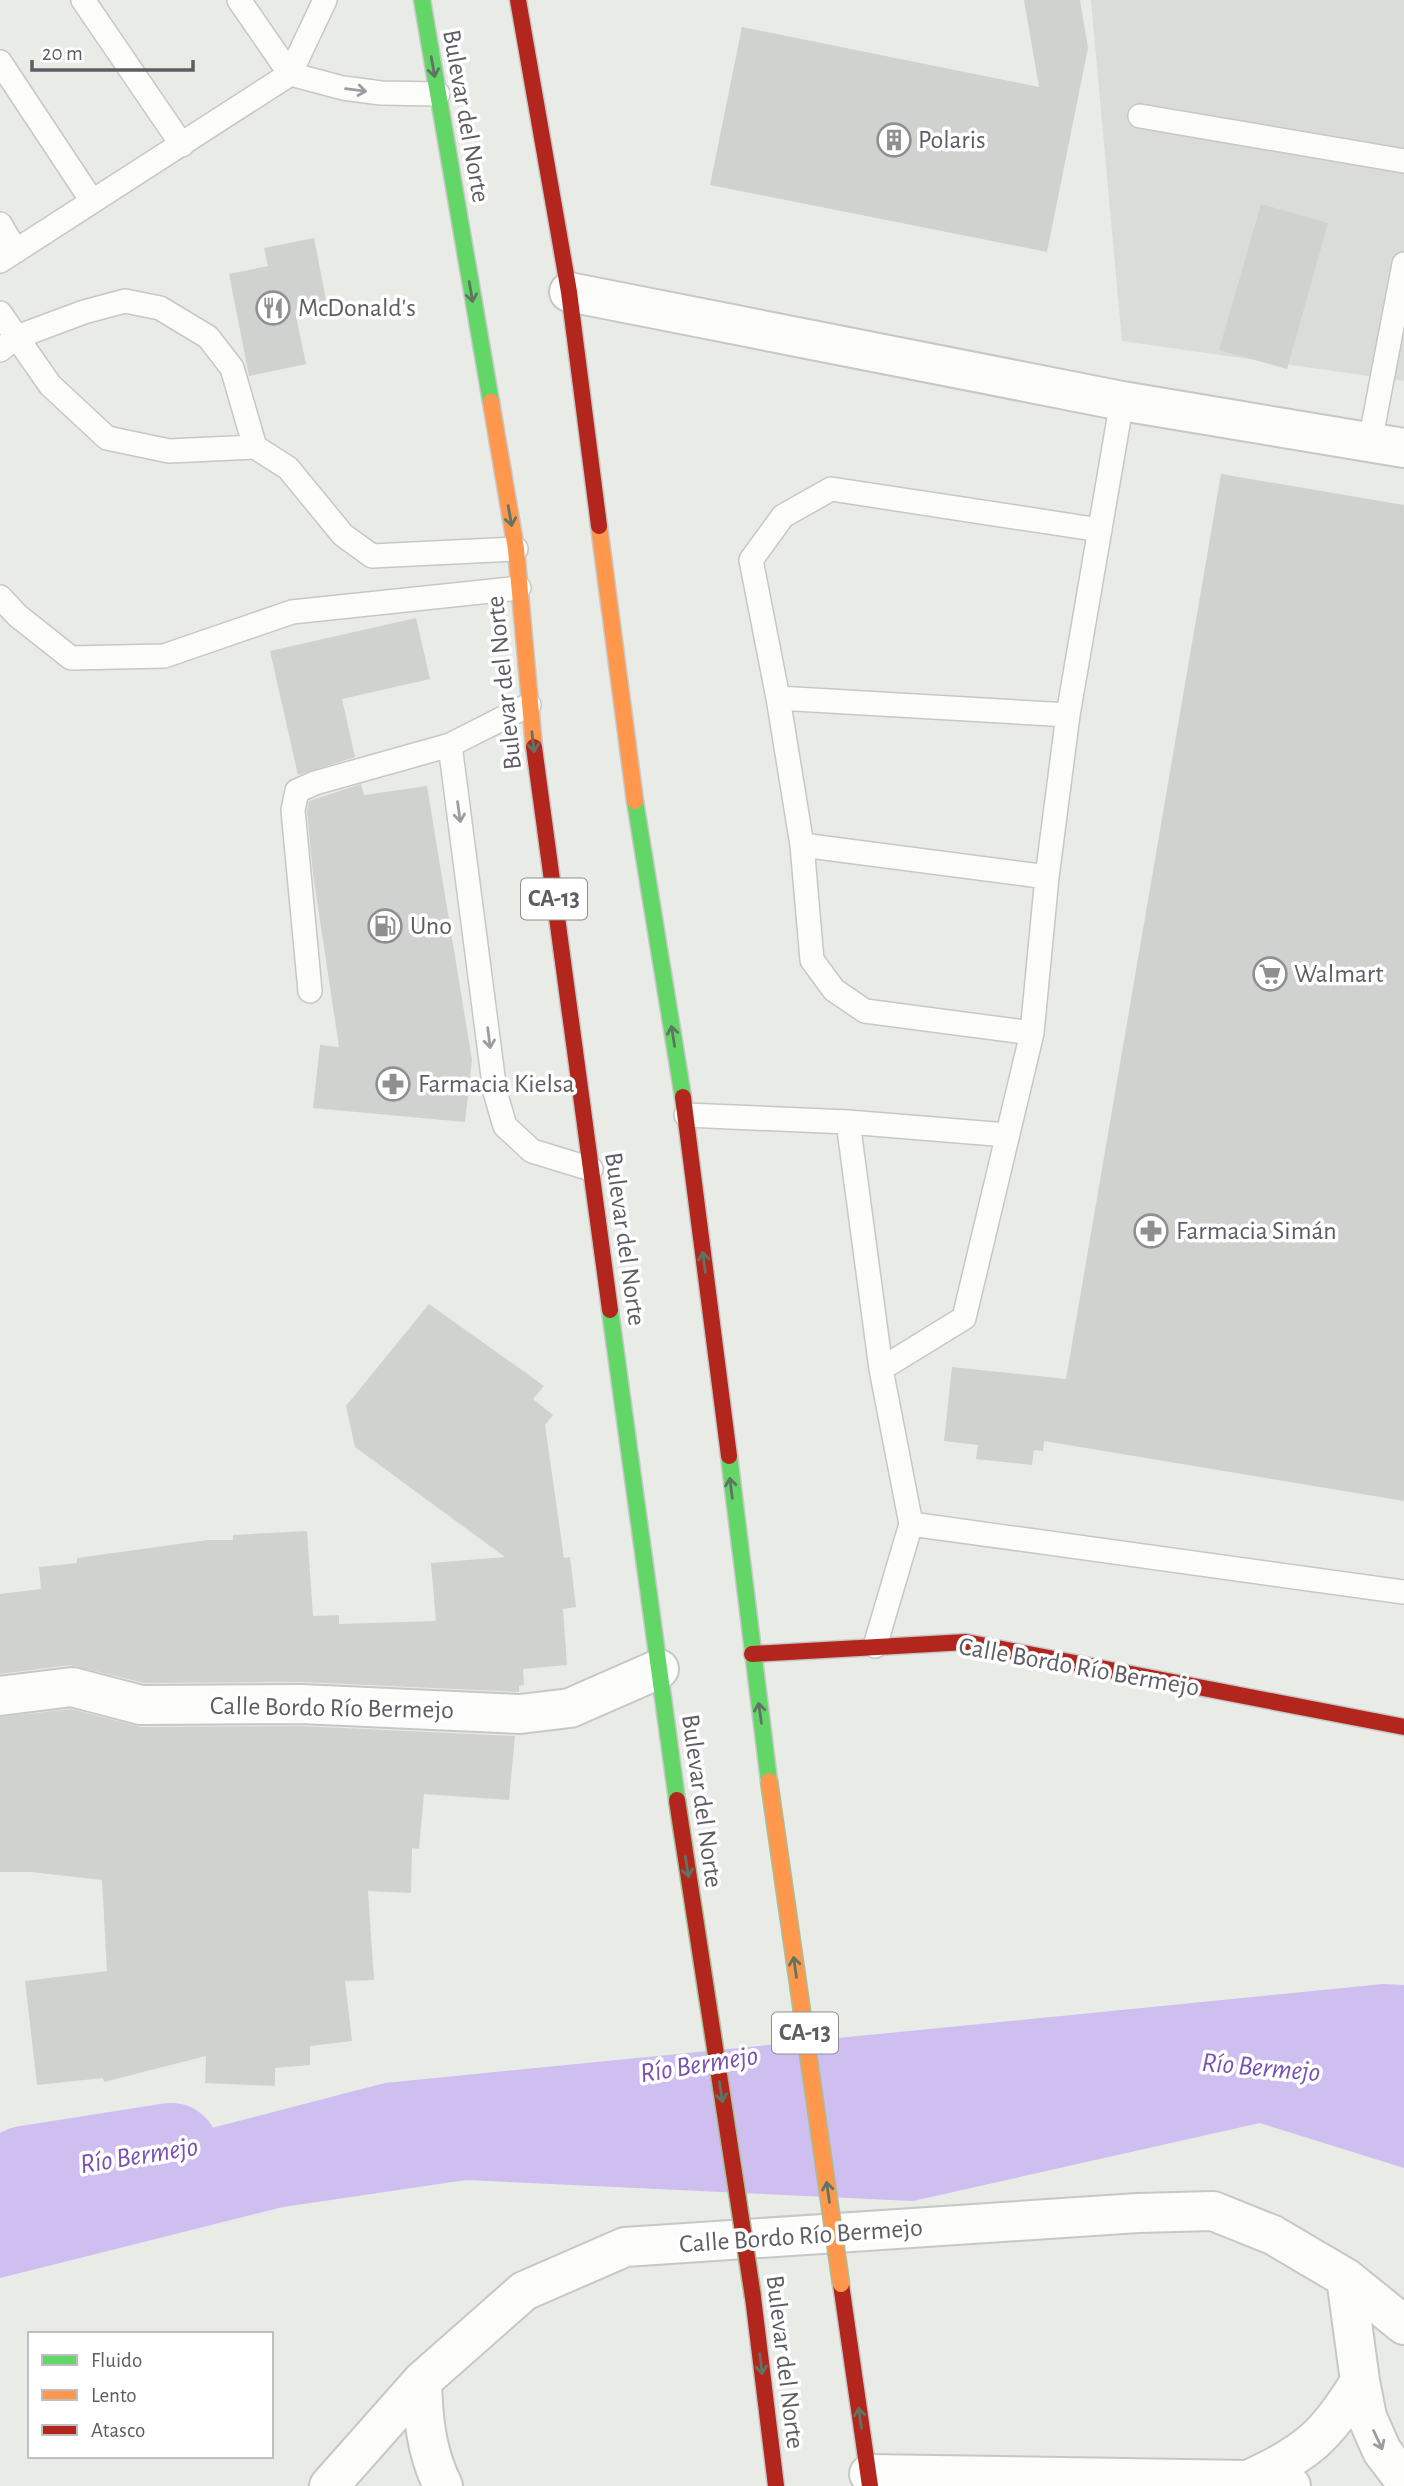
<svg xmlns="http://www.w3.org/2000/svg" width="1404" height="2486" viewBox="0 0 1404 2486" font-family="'Alegreya Sans',sans-serif">
	<style>
		.industrial { fill: #d9dcd7 }
		.water { fill: #cebff0 }
		.lines { fill: none; stroke-linecap: round; stroke-linejoin: round }
		.river { stroke: #cebff0; stroke-width: 96 }
		.building { fill: #d0d2cf }
		.lane-casing { stroke: #c7c8c6; stroke-width: 26 }
		.street-casing { stroke: #c7c8c6; stroke-width: 42 }
		.fast-casing { stroke: #c7c8c7; stroke-width: 19 }
		.slow-casing { stroke: #c7c8c7; stroke-width: 19 }
		.jam-casing { stroke: #c7c8c7; stroke-width: 19 }
		.lane { stroke: #fcfcfb; stroke-width: 23 }
		.street { stroke: #fcfcfb; stroke-width: 38 }
		.fast { stroke: #63d668; stroke-width: 16 }
		.slow { stroke: #ff974d; stroke-width: 16 }
		.jam { stroke: #b3261e; stroke-width: 16 }
		.slow-bridge-casing { stroke: #a8be97; stroke-width: 19; stroke-linecap: butt }
		.jam-bridge-casing { stroke: #a8be97; stroke-width: 19; stroke-linecap: butt }
		.slow-bridge { stroke: #ff974d; stroke-width: 16 }
		.jam-bridge { stroke: #b3261e; stroke-width: 16 }
		.oneway { stroke: #607464 }
		.oneway2 { stroke: #9e9ca0 }
		.labels { text-anchor: middle; dominant-baseline: central; stroke-width: 7; stroke-linejoin: round; paint-order: stroke }
		.shield { fill: #fff; stroke: #8f8d92; stroke-width: 2 }
		.shield-label { font-size: 24px; font-weight: bold; fill: #5f5c63 }
		.street-label { font-size: 26px; fill: #5f5c63; stroke: #fff }
		.poi-label { font-size: 26px; fill: #5f5c63; stroke: #fff; text-anchor: start }
		.water-label { font-size: 28px; font-style: italic; fill: #7951b5; stroke: #fff }
	</style>
	<rect width="100%" height="100%" fill="#e8ebe6"/>
	<!-- industrial -->
	<path class="industrial" d="M 1091,0 L 1404,0 L 1404,381 L 1122,341 Z"/>
	<!-- water -->
	<path class="water" d="M 1383,1984 L 1404,1985 L 1404,2168 L 1260,2123 L 913,2201 L 466,2180 L 283,2207 L 0,2278 L 0,2183 L 385,2083 Z"/>
	<g class="lines">
		<!-- river -->
		<path class="river" d="M 0,2187 L 25,2174 L 171,2151"/>
	</g>
	<!-- building -->
	<path class="building" d="M 1024,0 L 1080,0 L 1088,48 L 1047,252 L 710,185 L 742,27 L 1039,87 Z
		M 1261,204 L 1328,223 L 1287,369 L 1219,350 Z
		M 314,238 L 327,305 L 295,311 L 306,364 L 249,376 L 229,274 L 268,266 L 264,248 Z
		M 1221,474 L 1404,505 L 1404,1501 L 1044,1441 L 1043,1451 L 1034,1450 L 1032,1465 L 976,1459 L 978,1445 L 944,1441 L 952,1367 L 1066,1379 Z
		M 416,618 L 430,679 L 342,699 L 355,757 L 298,775 L 270,651 Z
		M 361,784 L 364,795 L 427,786 L 472,1060 L 465,1122 L 313,1108 L 320,1045 L 339,1047 L 313,874 L 307,811 L 309,801 Z
		M 429,1304 L 544,1386 L 533,1399 L 553,1415 L 545,1425 L 564,1558 L 570,1557 L 576,1607 L 563,1609 L 567,1665 L 523,1669 L 524,1685 L 519,1686 L 519,1692 L 301,1682 L 144,1683 L 70,1665 L 0,1674 L 0,1594 L 41,1589 L 39,1567 L 77,1563 L 77,1558 L 208,1540 L 233,1540 L 233,1535 L 307,1531 L 313,1616 L 339,1615 L 339,1624 L 436,1621 L 431,1563 L 505,1557 L 355,1447 L 346,1406 Z
		M 71,1709 L 141,1727 L 301,1726 L 515,1736 L 509,1800 L 424,1794 L 419,1849 L 412,1848 L 411,1893 L 368,1891 L 374,1980 L 345,1981 L 352,2041 L 310,2046 L 310,2065 L 275,2068 L 275,2086 L 205,2083 L 206,2056 L 104,2082 L 103,2078 L 37,2085 L 25,1981 L 107,1971 L 102,1880 L 31,1872 L 0,1872 L 0,1717 Z"/>
	<g class="lines">
		<defs>
			<path id="lane" d="M 83,0 L 182,145
				M 239,0 L 290,74 L 343,88 L 381,93 L 438,94
				M 0,62 L 92,201
				M 1140,116 L 1404,161
				M 0,224 L 16,251
				M 0,261 L 290,74 L 325,0
				M 0,313 L 50,385 L 107,438 L 169,451 L 255,447 L 288,468 L 343,535 L 372,556 L 516,549
				M 0,350 L 17,337 L 84,312 L 125,301 L 160,308 L 208,337 L 232,368 L 255,447
				M 1370,442 L 1404,264
				M 0,597 L 18,616 L 71,658 L 164,656 L 292,612 L 519,588
				M 778,698 L 1068,715
				M 450,745 L 495,1092 L 505,1126 L 532,1151 L 591,1169
				M 802,845 L 1047,877
				M 310,991 L 293,810 L 297,791 L 315,783 L 450,745 L 529,705
				M 1032,1033 L 865,1011 L 834,990 L 812,960 L 802,845 L 778,698 L 751,560 L 783,516 L 831,489 L 1100,530
				M 686,1115 L 848,1122 L 1007,1135
				M 848,1122 L 881,1369 L 911,1524 L 875,1646
				M 881,1369 L 964,1318 L 1032,1033 L 1047,877 L 1068,715 L 1122,401
				M 911,1524 L 1404,1592"/>
			<path id="street" d="M 569,292 L 1122,401 L 1404,448
				M 0,1696 L 72,1687 L 141,1705 L 301,1704 L 520,1714 L 570,1708 L 659,1669
				M 1346,2278 L 1360,2381 L 1367,2417 L 1382,2451 L 1404,2480
				M 422,2381 C 423,2418 426,2452 443,2486
				M 869,2474 L 1248,2480 L 1291,2486
				M 1248,2480 C 1306,2454 1327,2436 1360,2381
				M 329,2486 L 422,2381 L 524,2291 L 625,2247 L 1138,2213 L 1213,2211 L 1273,2235 L 1346,2278 L 1404,2325"/>
			<path id="fast" d="M 422,0 L 491,402
				M 635,801 L 683,1097
				M 610,1310 L 677,1800
				M 729,1456 L 769,1781"/>
			<path id="slow" d="M 491,402 L 516,549 L 534,747
				M 599,526 L 635,801"/>
			<path id="jam" d="M 518,0 L 569,292 L 599,526
				M 534,747 L 610,1310
				M 683,1097 L 729,1456
				M 752,1654 L 966,1642 L 1404,1727
				M 841,2284 L 870,2486
				M 753,2297 L 776,2486"/>
		</defs>
		<!-- lane casing -->
		<use href="#lane" class="lane-casing"/>
		<!-- street casing -->
		<use href="#street" class="street-casing"/>
		<!-- fast casing -->
		<use href="#fast" class="fast-casing"/>
		<!-- slow casing -->
		<use href="#slow" class="slow-casing"/>
		<!-- jam casing -->
		<use href="#jam" class="jam-casing"/>
		<!-- lane -->
		<use href="#lane" class="lane"/>
		<!-- street -->
		<use href="#street" class="street"/>
		<!-- fast -->
		<use href="#fast" class="fast"/>
		<!-- slow -->
		<use href="#slow" class="slow"/>
		<!-- jam -->
		<use href="#jam" class="jam"/>
		<defs>
			<path id="slow-bridge" d="M 769,1781 L 841,2284"/>
			<path id="jam-bridge" d="M 677,1800 L 753,2297"/>
		</defs>
		<!-- slow-bridge casing -->
		<use href="#slow-bridge" class="slow-bridge-casing"/>
		<!-- jam-bridge casing -->
		<use href="#jam-bridge" class="jam-bridge-casing"/>
		<!-- slow-bridge -->
		<use href="#slow-bridge" class="slow-bridge"/>
		<!-- jam-bridge -->
		<use href="#jam-bridge" class="jam-bridge"/>
	</g>
	<!-- one-way arrows -->
	<defs><path id="oneway-shaft" d="M-6 0H5M1.5-3L5.5 0L1.5 3" fill="none" stroke-width="1.6" stroke-linecap="round" stroke-linejoin="round" transform="scale(1.75)"/></defs>
	<g class="oneway">
		<use href="#oneway-shaft" transform="translate(433 67) rotate(80)"/>
		<use href="#oneway-shaft" transform="translate(471 292) rotate(80)"/>
		<use href="#oneway-shaft" transform="translate(510 516) rotate(80)"/>
		<use href="#oneway-shaft" transform="translate(533 742) rotate(84)"/>
		<use href="#oneway-shaft" transform="translate(673 1036) rotate(-99)"/>
		<use href="#oneway-shaft" transform="translate(704 1262) rotate(-97)"/>
		<use href="#oneway-shaft" transform="translate(731 1488) rotate(-97)"/>
		<use href="#oneway-shaft" transform="translate(760 1713) rotate(-98)"/>
		<use href="#oneway-shaft" transform="translate(687 1867) rotate(81)"/>
		<use href="#oneway-shaft" transform="translate(795 1967) rotate(-98)"/>
		<use href="#oneway-shaft" transform="translate(721 2092) rotate(81)"/>
		<use href="#oneway-shaft" transform="translate(828 2192) rotate(-98)"/>
		<use href="#oneway-shaft" transform="translate(761 2364) rotate(83)"/>
		<use href="#oneway-shaft" transform="translate(860 2418) rotate(-98)"/>
	</g>
	<g class="oneway2">
		<use href="#oneway-shaft" transform="translate(356 90) rotate(7)"/>
		<use href="#oneway-shaft" transform="translate(459 812) rotate(82)"/>
		<use href="#oneway-shaft" transform="translate(489 1038) rotate(83)"/>
		<use href="#oneway-shaft" transform="translate(1378 2440) rotate(65)"/>
	</g>
	<!-- icons -->
	<defs>
		<symbol id="building-ring" viewBox="-11 -11 22 22"><circle r="9.5" fill="#fff" stroke="#8f8e91" stroke-width="1.5"/><path d="M-4-6H4V6H1V3H-1V6H-4ZM-2.5-4.3h1.7v1.8h-1.7ZM.8-4.3h1.7v1.8H.8ZM-2.5-1h1.7V.8h-1.7ZM.8-1h1.7V.8H.8Z" fill="#8f8e91"/></symbol>
		<symbol id="restaurant-ring" viewBox="-11 -11 22 22"><circle r="9.5" fill="#fff" stroke="#8f8e91" stroke-width="1.5"/><path d="M-5-6h1v4h1v-4h1v4h1v-4h1v5L-1.5 .5V6h-2V.5L-5-1ZM5-6V6H3V1.5H1.5Q1.5-4 5-6Z" fill="#8f8e91"/></symbol>
		<symbol id="fuel-ring" viewBox="-11 -11 22 22"><circle r="9.5" fill="#fff" stroke="#8f8e91" stroke-width="1.5"/><path d="M-5.5-6h7V0h2V4h1.3V-2.5L3-4.5l.8-.8L6-3V5H2.5V1h-1V6h-7ZM-4.2-4.7v3.2H.2V-4.7Z" fill="#8f8e91"/></symbol>
		<symbol id="supermarket-ring" viewBox="-11 -11 22 22"><circle r="9.5" fill="#fff" stroke="#8f8e91" stroke-width="1.5"/><path d="M-6-5.5h2.5l.6 2H6L4.5 2H-2.5L-4.4-4H-6ZM-1.5 3.2a1.3 1.3 0 1 0 .1 0ZM3 3.2a1.3 1.3 0 1 0 .1 0Z" fill="#8f8e91"/></symbol>
		<symbol id="pharmacy-ring" viewBox="-11 -11 22 22"><circle r="9.5" fill="#fff" stroke="#8f8e91" stroke-width="1.5"/><path d="M-2-6h4v4h4v4h-4v4h-4v-4h-4v-4h4Z" fill="#8f8e91"/></symbol>
	</defs>
	<g fill-rule="evenodd">
		<use href="#building-ring" x="875" y="121" width="38" height="38"/>
		<use href="#restaurant-ring" x="254" y="289" width="38" height="38"/>
		<use href="#fuel-ring" x="366" y="907" width="38" height="38"/>
		<use href="#supermarket-ring" x="1251" y="955" width="38" height="38"/>
		<use href="#pharmacy-ring" x="374" y="1065" width="38" height="38"/>
		<use href="#pharmacy-ring" x="1132" y="1212" width="38" height="38"/>
	</g>
	<g class="labels">
		<!-- shield labels -->
		<g class="shield">
			<rect x="521" y="878.5" width="66" height="41" rx="5"/>
			<rect x="772" y="2012.5" width="66" height="41" rx="5"/>
		</g>
		<g class="shield-label">
			<text x="554" y="899">CA-13</text>
			<text x="805" y="2033">CA-13</text>
		</g>
		<!-- street labels -->
		<g class="street-label">
			<text transform="translate(466 116) rotate(80)">Bulevar del Norte</text>
			<text transform="translate(504 683) rotate(-96)">Bulevar del Norte</text>
			<text transform="translate(625 1239) rotate(82)">Bulevar del Norte</text>
			<text transform="translate(1079 1667) rotate(10)">Calle Bordo Río Bermejo</text>
			<text transform="translate(332 1708) rotate(1)">Calle Bordo Río Bermejo</text>
			<text transform="translate(702 1801) rotate(82)">Bulevar del Norte</text>
			<text transform="translate(801 2236) rotate(-4)">Calle Bordo Río Bermejo</text>
			<text transform="translate(785 2362) rotate(83)">Bulevar del Norte</text>
		</g>
		<!-- poi labels -->
		<g class="poi-label">
			<text x="918" y="140">Polaris</text>
			<text x="298" y="308">McDonald's</text>
			<text x="410" y="926">Uno</text>
			<text x="1294" y="974">Walmart</text>
			<text x="418" y="1084">Farmacia Kielsa</text>
			<text x="1176" y="1231">Farmacia Simán</text>
		</g>
		<!-- water labels -->
		<g class="water-label">
			<text transform="translate(699 2065) rotate(-9)">Río Bermejo</text>
			<text transform="translate(1261 2068) rotate(5)">Río Bermejo</text>
			<text transform="translate(139 2156) rotate(-9)">Río Bermejo</text>
		</g>
	</g>
	<!-- legend -->
	<rect x="28" y="2332" width="245" height="126" fill="#ffffff" stroke="#bfbec1" stroke-width="2"/>
	<rect x="42" y="2355" width="35" height="10" fill="#63d668" stroke="#bfbec1" stroke-width="2"/>
	<text x="91" y="2367" font-size="21" fill="#5f5c63">Fluido</text>
	<rect x="42" y="2390" width="35" height="10" fill="#ff974d" stroke="#bfbec1" stroke-width="2"/>
	<text x="91" y="2402" font-size="21" fill="#5f5c63">Lento</text>
	<rect x="42" y="2425" width="35" height="10" fill="#b3261e" stroke="#bfbec1" stroke-width="2"/>
	<text x="91" y="2437" font-size="21" fill="#5f5c63">Atasco</text>
	<!-- scale -->
	<path d="M32 60v10h161v-10" fill="none" stroke="#5f5c63" stroke-width="3.5"/>
	<text x="42" y="60" font-size="21" fill="#5f5c63" stroke="#ffffff" stroke-width="5" paint-order="stroke">20 m</text>
</svg>
